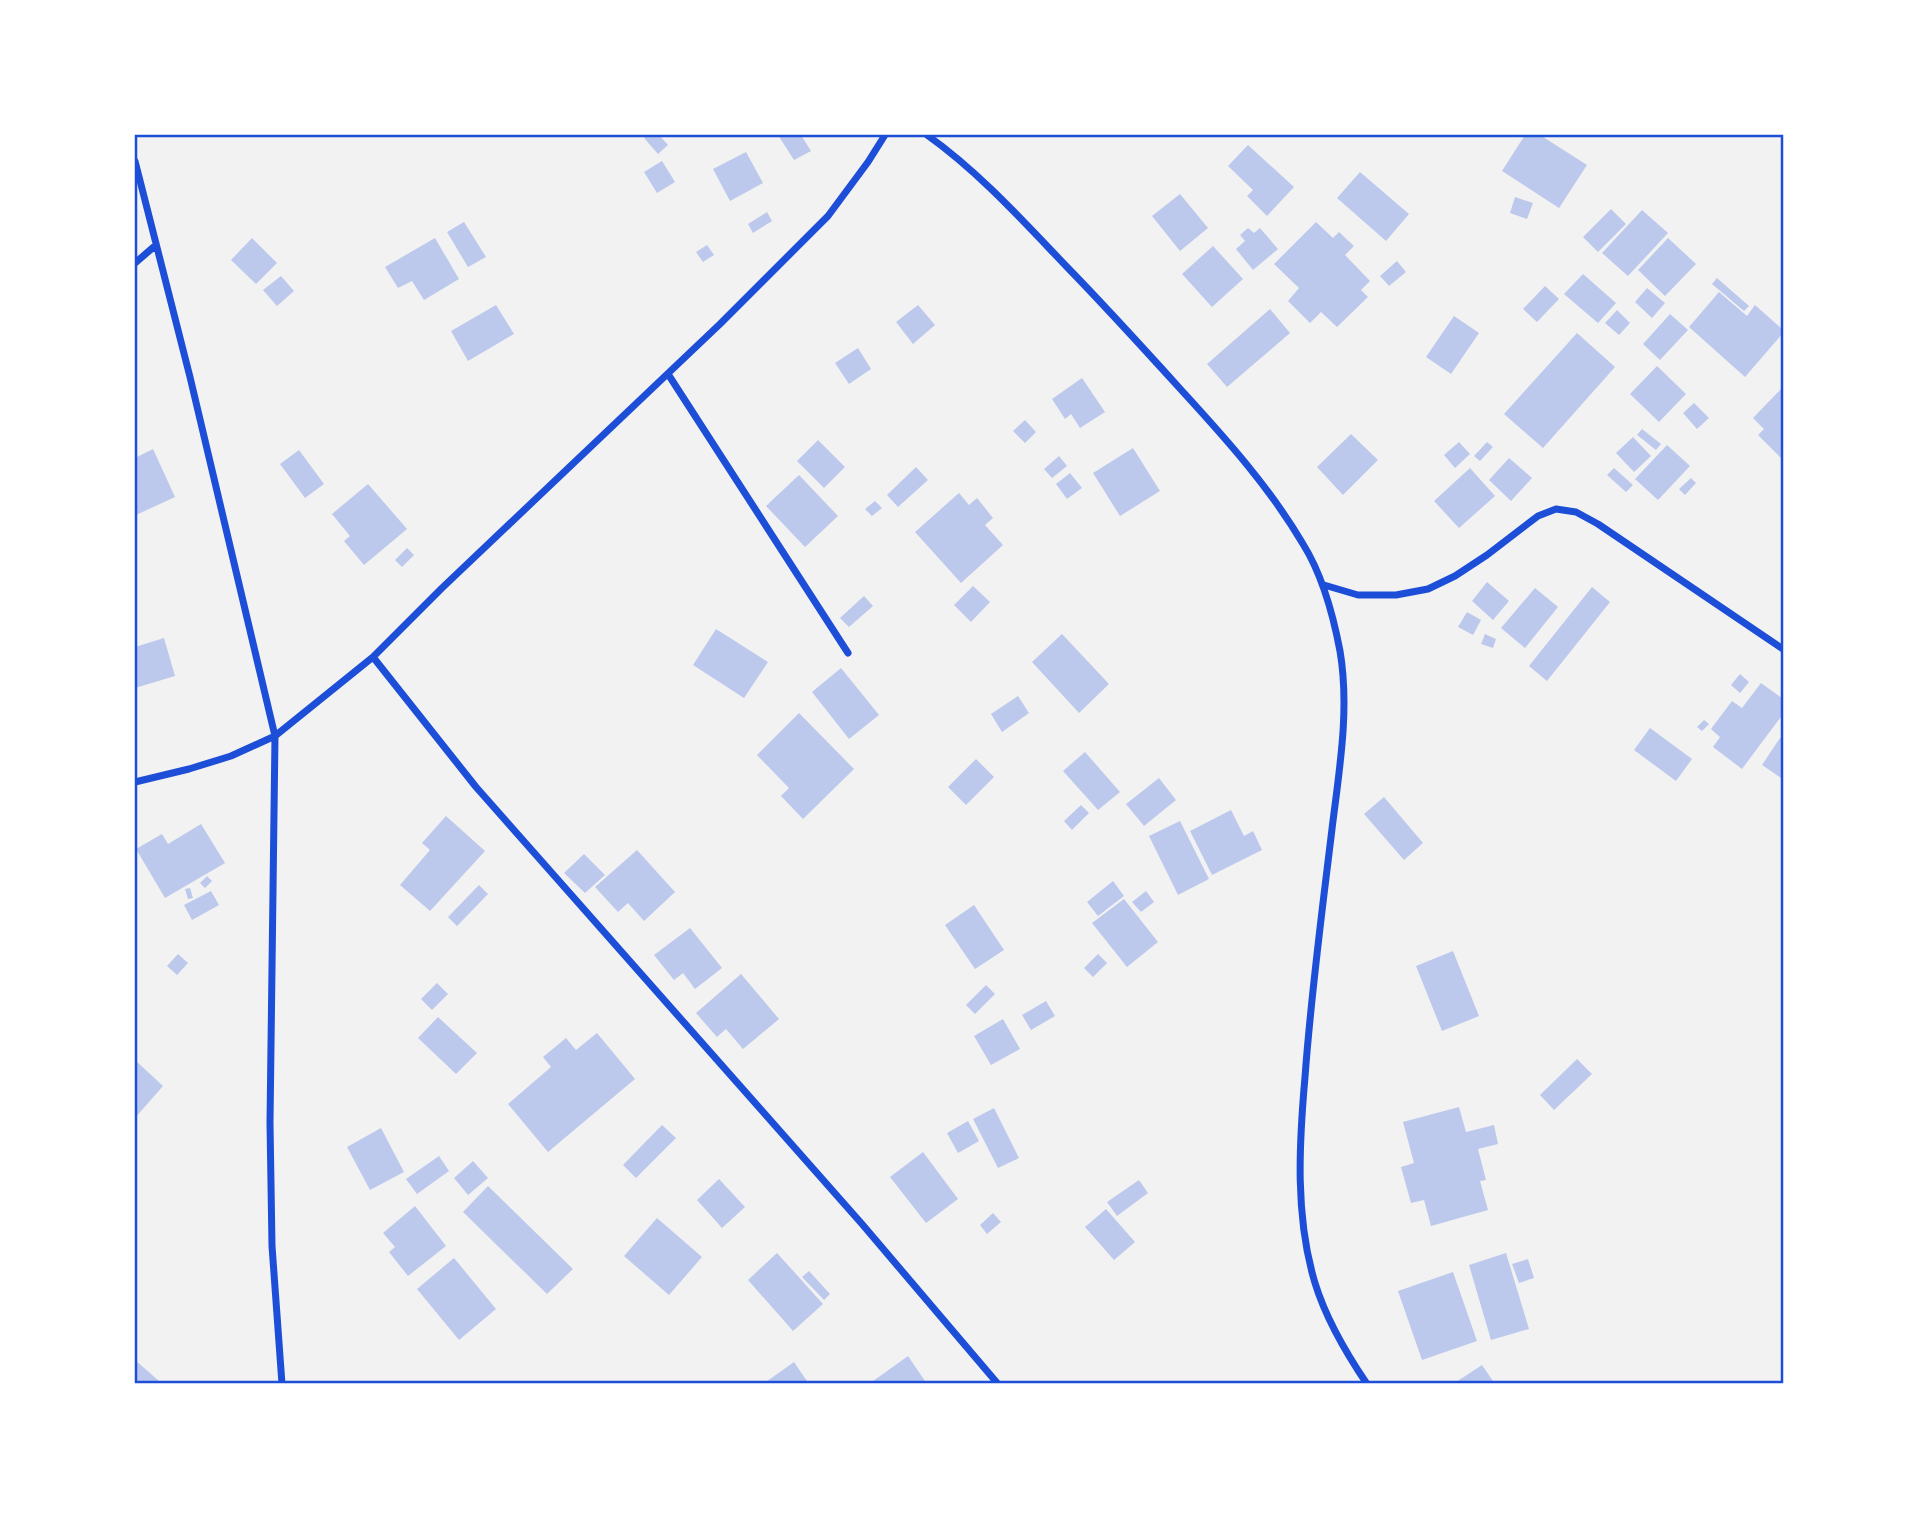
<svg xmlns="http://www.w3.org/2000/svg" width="1918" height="1519" viewBox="0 0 1918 1519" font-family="Manrope,sans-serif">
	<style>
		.building { fill: #bdc9ec }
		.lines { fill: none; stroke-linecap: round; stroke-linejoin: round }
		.minor { stroke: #1d4ed8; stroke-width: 7 }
		.neatline { fill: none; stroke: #1d4ed8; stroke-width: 2.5 }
	</style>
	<rect width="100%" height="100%" fill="#f2f2f2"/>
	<!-- building -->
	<path class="building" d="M 648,135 L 659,135 L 668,145 L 658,154 L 644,138 Z
		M 778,135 L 801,135 L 811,151 L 794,160 Z
		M 1525,135 L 1540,135 L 1587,165 L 1559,208 L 1502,171 Z
		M 1248,145 L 1294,187 L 1267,216 L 1247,196 L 1253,190 L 1228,166 Z
		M 746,152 L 763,183 L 730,201 L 713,169 Z
		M 662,161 L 675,182 L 657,193 L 644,172 Z
		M 1360,172 L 1409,214 L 1386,241 L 1337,198 Z
		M 1180,194 L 1208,228 L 1180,251 L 1152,216 Z
		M 1515,197 L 1533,203 L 1527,219 L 1510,213 Z
		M 1611,209 L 1626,224 L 1598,252 L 1583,237 Z
		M 1642,210 L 1668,233 L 1628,276 L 1602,253 Z
		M 767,212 L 772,221 L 753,233 L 748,224 Z
		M 464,222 L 486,257 L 468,267 L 447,232 Z
		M 1316,222 L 1333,238 L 1339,232 L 1354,246 L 1345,255 L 1370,281 L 1361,290 L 1368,297 L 1337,327 L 1321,312 L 1310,323 L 1288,301 L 1299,288 L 1274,264 Z
		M 1248,228 L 1254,233 L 1260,228 L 1278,249 L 1253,270 L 1236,249 L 1245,241 L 1240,235 Z
		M 252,238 L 277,263 L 256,284 L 231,260 Z
		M 435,238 L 459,279 L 424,300 L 412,281 L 398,288 L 385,267 Z
		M 1668,238 L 1696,264 L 1665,296 L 1638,270 Z
		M 707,245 L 714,255 L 703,262 L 696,252 Z
		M 1213,246 L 1243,279 L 1212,307 L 1182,274 Z
		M 1397,261 L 1406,272 L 1389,286 L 1380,276 Z
		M 1583,274 L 1616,303 L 1598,323 L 1564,294 Z
		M 281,276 L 294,291 L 277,306 L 263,290 Z
		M 1717,278 L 1749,306 L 1744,311 L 1712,284 Z
		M 1545,286 L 1559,299 L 1537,322 L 1523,309 Z
		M 1647,288 L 1665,303 L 1652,318 L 1635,302 Z
		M 1719,292 L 1747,316 L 1755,305 L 1783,330 L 1783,333 L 1745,377 L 1689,327 Z
		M 496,305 L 514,334 L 468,361 L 451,331 Z
		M 918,305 L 935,325 L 913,344 L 896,322 Z
		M 1270,309 L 1290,333 L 1227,387 L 1207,364 Z
		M 1617,310 L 1630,323 L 1619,335 L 1605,323 Z
		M 1670,314 L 1688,330 L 1660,360 L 1643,344 Z
		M 1454,316 L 1479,333 L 1451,374 L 1426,357 Z
		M 1577,333 L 1615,367 L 1543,448 L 1504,414 Z
		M 858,348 L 871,369 L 849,384 L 835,363 Z
		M 1657,366 L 1686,394 L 1659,422 L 1630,394 Z
		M 1082,378 L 1105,412 L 1080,428 L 1071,414 L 1065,419 L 1052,399 Z
		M 1783,387 L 1783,460 L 1758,435 L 1764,429 L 1753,418 Z
		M 1694,403 L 1709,418 L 1697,429 L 1683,413 Z
		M 1025,420 L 1036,432 L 1025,443 L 1013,431 Z
		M 1642,429 L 1661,444 L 1656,450 L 1637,435 Z
		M 1351,434 L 1378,460 L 1343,495 L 1317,467 Z
		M 1633,437 L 1651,456 L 1634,472 L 1616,453 Z
		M 818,440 L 845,467 L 824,488 L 797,461 Z
		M 1459,442 L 1470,454 L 1455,468 L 1444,455 Z
		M 1487,442 L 1493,447 L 1480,461 L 1474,456 Z
		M 1667,445 L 1690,466 L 1658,500 L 1635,479 Z
		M 1133,448 L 1160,491 L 1120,516 L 1093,473 Z
		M 153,449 L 175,497 L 136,515 L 135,458 Z
		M 299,450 L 324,484 L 305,498 L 280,464 Z
		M 1059,456 L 1067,466 L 1052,478 L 1044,469 Z
		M 1509,458 L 1532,478 L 1511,501 L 1489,480 Z
		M 916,467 L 928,480 L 898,507 L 887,495 Z
		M 1470,468 L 1495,496 L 1459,528 L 1434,501 Z
		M 1614,468 L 1633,485 L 1626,492 L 1607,475 Z
		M 1070,473 L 1082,488 L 1067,499 L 1056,484 Z
		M 799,475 L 838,516 L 805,547 L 766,506 Z
		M 1691,478 L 1696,483 L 1685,495 L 1679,489 Z
		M 368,484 L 407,529 L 364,565 L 344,541 L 350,536 L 332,514 Z
		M 959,493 L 969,505 L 977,498 L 993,518 L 985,525 L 1003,545 L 961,583 L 915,532 Z
		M 875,501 L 882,508 L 872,516 L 865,509 Z
		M 407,548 L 414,555 L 402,567 L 395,560 Z
		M 1487,582 L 1509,601 L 1493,620 L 1472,601 Z
		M 973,586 L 990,602 L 971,622 L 954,605 Z
		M 1592,587 L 1610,602 L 1547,681 L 1529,666 Z
		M 1535,588 L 1558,607 L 1525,648 L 1501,628 Z
		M 864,596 L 873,606 L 849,627 L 840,618 Z
		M 1467,612 L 1481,620 L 1473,635 L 1458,627 Z
		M 716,629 L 768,662 L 744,698 L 693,665 Z
		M 1062,634 L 1109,684 L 1079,713 L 1032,662 Z
		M 1485,634 L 1496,639 L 1493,648 L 1481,644 Z
		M 164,638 L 175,676 L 135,688 L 135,647 Z
		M 841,668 L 879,715 L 849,739 L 812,692 Z
		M 1740,674 L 1749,682 L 1740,693 L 1731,685 Z
		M 1761,683 L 1783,699 L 1783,714 L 1742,769 L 1713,747 L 1720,737 L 1711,729 L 1732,701 L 1742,708 Z
		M 1018,696 L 1029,713 L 1002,732 L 991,714 Z
		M 799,713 L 854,769 L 803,819 L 781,796 L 789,788 L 757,755 Z
		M 1704,720 L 1709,724 L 1702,731 L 1697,727 Z
		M 1650,728 L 1692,759 L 1676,781 L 1634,750 Z
		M 1780,738 L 1783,739 L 1783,775 L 1781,778 L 1762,765 Z
		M 1085,752 L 1120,792 L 1098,810 L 1063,771 Z
		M 976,759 L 994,777 L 966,805 L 948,787 Z
		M 1159,778 L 1176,800 L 1144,826 L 1126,804 Z
		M 1384,797 L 1423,843 L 1404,860 L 1364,814 Z
		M 1081,805 L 1089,813 L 1072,830 L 1064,821 Z
		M 1231,810 L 1244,836 L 1253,831 L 1262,850 L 1212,875 L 1190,831 Z
		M 446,816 L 485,851 L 430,911 L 400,885 L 430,850 L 422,843 Z
		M 1180,821 L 1209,879 L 1178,895 L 1149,836 Z
		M 201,824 L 225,863 L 165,898 L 136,849 L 162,834 L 168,844 Z
		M 637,850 L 675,892 L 644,921 L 628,903 L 618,912 L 595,887 Z
		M 584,854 L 605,875 L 585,893 L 564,873 Z
		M 207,876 L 212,881 L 205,888 L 200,883 Z
		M 1113,881 L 1124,896 L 1098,916 L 1087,902 Z
		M 479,885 L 488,894 L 457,926 L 448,917 Z
		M 190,888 L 193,898 L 188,899 L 185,889 Z
		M 211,891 L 219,905 L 192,920 L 184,905 Z
		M 1146,891 L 1154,902 L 1141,912 L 1132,902 Z
		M 1124,899 L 1158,942 L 1127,967 L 1092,923 Z
		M 974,905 L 1004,950 L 975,969 L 945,925 Z
		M 690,928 L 722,968 L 695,989 L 683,973 L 674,980 L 654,955 Z
		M 1453,951 L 1479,1016 L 1442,1031 L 1416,966 Z
		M 178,954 L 188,963 L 177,975 L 167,966 Z
		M 1098,954 L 1107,963 L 1093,977 L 1084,968 Z
		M 741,974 L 779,1019 L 743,1049 L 726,1029 L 717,1037 L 696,1013 Z
		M 437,983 L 448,994 L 432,1010 L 421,999 Z
		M 986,985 L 995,994 L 975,1014 L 966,1005 Z
		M 1046,1001 L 1055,1016 L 1031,1030 L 1022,1015 Z
		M 438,1017 L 477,1053 L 456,1074 L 418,1038 Z
		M 1003,1019 L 1020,1049 L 991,1065 L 974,1036 Z
		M 597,1033 L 635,1079 L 548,1152 L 508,1104 L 551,1067 L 543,1057 L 566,1038 L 576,1050 Z
		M 1577,1059 L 1592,1074 L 1554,1110 L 1540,1095 Z
		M 135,1060 L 163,1086 L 135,1118 Z
		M 1459,1107 L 1466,1132 L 1494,1125 L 1498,1144 L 1478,1149 L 1486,1180 L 1480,1181 L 1488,1210 L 1431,1226 L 1424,1200 L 1411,1203 L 1401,1167 L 1414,1163 L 1403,1122 Z
		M 994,1108 L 1019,1158 L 998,1168 L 973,1119 Z
		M 968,1121 L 979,1141 L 958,1153 L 947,1133 Z
		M 662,1125 L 676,1138 L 636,1178 L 623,1165 Z
		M 381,1128 L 404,1172 L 370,1190 L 347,1147 Z
		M 923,1152 L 958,1199 L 926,1223 L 890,1177 Z
		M 439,1156 L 449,1171 L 417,1194 L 406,1179 Z
		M 473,1161 L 488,1178 L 468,1195 L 454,1178 Z
		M 719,1179 L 745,1207 L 722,1228 L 697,1200 Z
		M 1139,1180 L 1148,1193 L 1117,1216 L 1107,1202 Z
		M 488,1186 L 573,1269 L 547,1294 L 463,1212 Z
		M 415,1206 L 446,1246 L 408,1276 L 389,1252 L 395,1247 L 383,1233 Z
		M 1106,1209 L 1135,1242 L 1114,1260 L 1085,1227 Z
		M 993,1213 L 1001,1222 L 987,1234 L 980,1225 Z
		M 657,1218 L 702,1257 L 669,1295 L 624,1256 Z
		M 777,1253 L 823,1304 L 793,1331 L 748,1280 Z
		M 1506,1253 L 1529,1329 L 1491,1340 L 1469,1265 Z
		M 454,1258 L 496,1309 L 459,1340 L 417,1289 Z
		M 1528,1259 L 1534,1278 L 1519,1283 L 1512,1264 Z
		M 809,1271 L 830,1294 L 824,1300 L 802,1277 Z
		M 1453,1272 L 1477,1341 L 1422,1360 L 1398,1291 Z
		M 908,1356 L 927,1384 L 869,1384 Z
		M 135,1360 L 159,1381 L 156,1384 L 135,1384 Z
		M 794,1362 L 809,1384 L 763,1384 Z
		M 1482,1365 L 1495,1384 L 1453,1384 Z"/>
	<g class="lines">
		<!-- minor -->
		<path class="minor" d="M 927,135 C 979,172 1023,221 1067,267 C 1107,308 1145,350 1184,393 C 1227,440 1270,488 1303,544 C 1323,576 1333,614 1340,651 C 1350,710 1339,771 1332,829 C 1322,912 1311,994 1305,1077 C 1299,1145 1295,1217 1315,1283 C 1326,1319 1346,1353 1367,1384
			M 135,161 L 190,377 L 275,736 L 270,1123 L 272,1246 L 282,1384
			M 135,263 L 156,245
			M 668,374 L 848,653
			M 1324,585 L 1358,595 L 1396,595 L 1428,589 L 1455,576 L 1487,555 L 1538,516 L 1556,509 L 1576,512 L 1598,524 L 1783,649
			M 373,657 L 476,787 L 862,1224 L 998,1384
			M 135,782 L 189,769 L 231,756 L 275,736 L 373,657 L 442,588 L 720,324 L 828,216 L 868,162 L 885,135"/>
	</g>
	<!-- border -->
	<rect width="1918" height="1519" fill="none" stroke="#ffffff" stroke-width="273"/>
	<rect x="136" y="136" width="1646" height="1246" class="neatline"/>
</svg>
